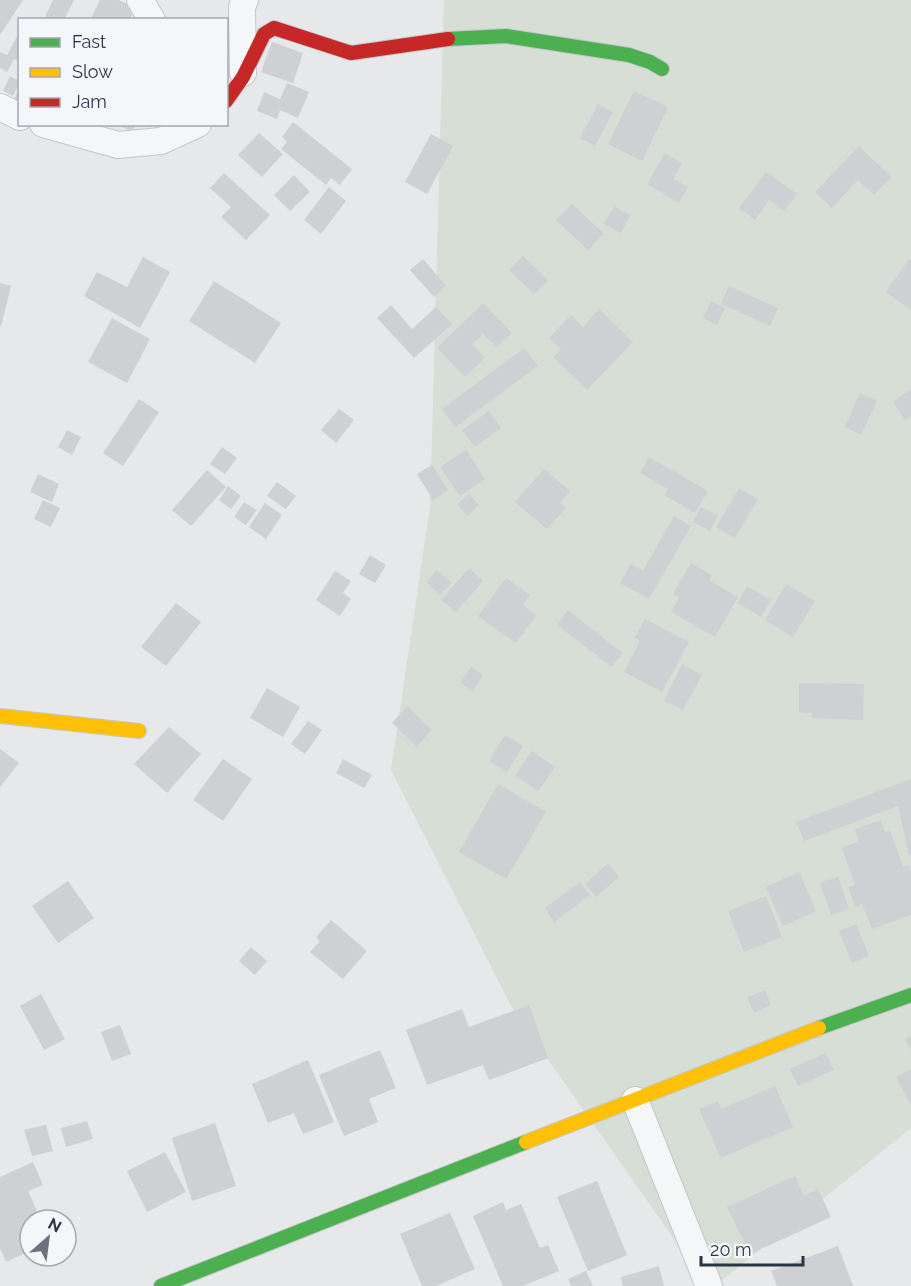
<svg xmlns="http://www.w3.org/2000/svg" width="911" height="1286" viewBox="0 0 911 1286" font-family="Raleway,sans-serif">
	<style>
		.green { fill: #d6ded6 }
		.building { fill: #ced0d3 }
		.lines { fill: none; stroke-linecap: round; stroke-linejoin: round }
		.street-casing { stroke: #c4c6c8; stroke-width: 28 }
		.fast-casing { stroke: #c4c6c8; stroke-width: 16 }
		.slow-casing { stroke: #c4c6c8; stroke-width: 16 }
		.jam-casing { stroke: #c4c6c8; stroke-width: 16 }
		.street { stroke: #f5f6f7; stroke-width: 26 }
		.fast { stroke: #4caf50; stroke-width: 14 }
		.slow { stroke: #ffc107; stroke-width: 14 }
		.jam { stroke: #c62828; stroke-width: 14 }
	</style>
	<rect width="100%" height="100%" fill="#e6e8ea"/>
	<!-- green -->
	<path class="green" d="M 444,0 L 911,0 L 911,1128 L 715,1286 L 707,1286 L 512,1008 L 391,770 L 430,507 Z"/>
	<!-- building -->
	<path class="building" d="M 0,0 L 23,0 L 0,35 Z
		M 53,0 L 74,0 L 64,20 L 50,20 L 45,17 Z
		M 100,0 L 119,0 L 135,8 L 129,20 L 90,20 Z
		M 20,31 L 20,61 L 14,59 L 7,72 L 0,68 L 0,52 L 7,55 Z
		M 272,42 L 303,53 L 293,83 L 261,72 Z
		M 10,76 L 20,81 L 13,96 L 3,91 Z
		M 287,83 L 309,92 L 298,118 L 280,110 L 277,119 L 257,111 L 264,92 L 280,99 Z
		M 20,88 L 20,104 L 13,101 Z
		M 634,91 L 668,107 L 642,161 L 608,144 Z
		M 598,104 L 613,112 L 595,146 L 580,138 Z
		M 293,122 L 352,169 L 340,185 L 331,178 L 326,185 L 281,149 L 287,142 L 282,137 Z
		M 117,124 L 136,124 L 132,132 Z
		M 259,133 L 283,154 L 262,177 L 238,155 Z
		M 431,134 L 453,146 L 427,194 L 405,182 Z
		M 859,146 L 891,177 L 874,195 L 858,180 L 832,208 L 815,192 Z
		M 665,153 L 682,163 L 673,179 L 688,187 L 679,203 L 647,184 Z
		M 766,172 L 797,194 L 784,211 L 769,200 L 755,220 L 739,208 Z
		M 224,173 L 270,215 L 246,240 L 221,217 L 231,207 L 210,188 Z
		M 294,175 L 310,192 L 290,211 L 274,195 Z
		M 329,187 L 346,201 L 321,234 L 304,220 Z
		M 572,204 L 604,234 L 588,250 L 556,220 Z
		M 614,206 L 630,215 L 621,233 L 604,224 Z
		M 523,256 L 548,280 L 534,294 L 509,270 Z
		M 143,257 L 170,272 L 140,328 L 84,296 L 97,272 L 127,287 Z
		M 423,259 L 446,286 L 434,297 L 410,270 Z
		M 909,259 L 911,260 L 911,310 L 886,292 Z
		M 214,281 L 281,323 L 255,363 L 189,321 Z
		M 0,283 L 11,286 L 1,326 L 0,326 Z
		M 729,286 L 778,308 L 770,326 L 721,304 Z
		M 711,301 L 725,308 L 717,325 L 703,318 Z
		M 483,303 L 512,333 L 496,347 L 483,334 L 472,344 L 485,358 L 465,377 L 437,348 Z
		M 391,305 L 412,329 L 436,307 L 452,324 L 414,358 L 377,318 Z
		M 599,309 L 633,342 L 587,390 L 553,357 L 561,349 L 549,338 L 571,315 L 583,327 Z
		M 112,318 L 150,339 L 127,383 L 88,362 Z
		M 524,348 L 538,366 L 455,427 L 442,409 Z
		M 911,389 L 911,416 L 905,420 L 893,402 Z
		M 860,393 L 877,401 L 861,435 L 845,427 Z
		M 139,399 L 159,412 L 123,466 L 103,453 Z
		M 339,409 L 354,420 L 336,443 L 321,430 Z
		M 489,411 L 501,428 L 475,447 L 462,430 Z
		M 67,430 L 81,437 L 72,455 L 58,447 Z
		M 222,447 L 237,458 L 225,474 L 210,464 Z
		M 466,450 L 485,479 L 460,496 L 440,467 Z
		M 649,457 L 708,491 L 695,513 L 664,495 L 668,489 L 640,473 Z
		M 432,465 L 448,490 L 433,500 L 417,474 Z
		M 544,469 L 570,491 L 560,503 L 566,508 L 547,529 L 515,502 Z
		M 207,470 L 226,487 L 191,526 L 172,510 Z
		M 38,474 L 59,484 L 52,502 L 30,492 Z
		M 277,482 L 296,496 L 286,509 L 267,496 Z
		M 228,486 L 241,496 L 231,509 L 219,500 Z
		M 739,488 L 758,499 L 735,538 L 716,527 Z
		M 469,494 L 479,505 L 467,516 L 457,504 Z
		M 43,500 L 60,508 L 51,527 L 34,519 Z
		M 244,502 L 257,510 L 246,525 L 234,517 Z
		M 265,503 L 282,515 L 266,539 L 249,527 Z
		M 701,507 L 718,516 L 710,531 L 693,522 Z
		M 674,516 L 691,526 L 649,599 L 620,583 L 631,564 L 643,571 Z
		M 370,555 L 386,565 L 375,583 L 359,574 Z
		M 691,563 L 712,575 L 709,580 L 738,597 L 715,637 L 671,612 L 679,598 L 673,594 Z
		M 469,568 L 483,581 L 456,612 L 441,600 Z
		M 437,570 L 452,583 L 440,595 L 426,582 Z
		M 335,571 L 351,581 L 343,593 L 351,599 L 340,616 L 316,600 Z
		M 506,578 L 530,595 L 523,605 L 536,615 L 516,643 L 478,616 Z
		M 786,584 L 815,601 L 793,637 L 765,620 Z
		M 747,586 L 771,600 L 761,617 L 738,603 Z
		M 176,603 L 201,622 L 166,666 L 141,647 Z
		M 568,610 L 622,653 L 612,667 L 557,625 Z
		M 645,619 L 689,642 L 662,692 L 624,672 L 640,641 L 635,638 Z
		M 682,664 L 702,675 L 683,710 L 664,701 Z
		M 471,667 L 483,675 L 473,691 L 460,683 Z
		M 799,683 L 864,684 L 863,720 L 812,718 L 812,713 L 799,712 Z
		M 267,688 L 300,707 L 283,737 L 250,718 Z
		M 407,706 L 432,730 L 417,747 L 392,723 Z
		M 308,721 L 322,730 L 305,754 L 291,744 Z
		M 169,727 L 201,754 L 167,793 L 134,764 Z
		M 505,735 L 523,746 L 507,772 L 489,761 Z
		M 0,749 L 19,763 L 0,787 Z
		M 532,751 L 555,767 L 538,791 L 515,775 Z
		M 223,759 L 252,779 L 223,821 L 193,800 Z
		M 343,759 L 372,775 L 364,788 L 336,773 Z
		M 911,779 L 911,855 L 909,855 L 898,806 L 804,841 L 796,822 Z
		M 498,784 L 546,812 L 506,879 L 459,852 Z
		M 881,820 L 885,832 L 890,830 L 903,867 L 909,865 L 911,871 L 911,915 L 872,929 L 862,904 L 855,907 L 848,887 L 855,885 L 842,848 L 859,841 L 855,829 Z
		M 608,863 L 619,877 L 596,897 L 585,884 Z
		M 799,872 L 816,911 L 783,926 L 766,887 Z
		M 838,877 L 849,909 L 831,915 L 820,883 Z
		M 68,881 L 94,918 L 58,943 L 32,906 Z
		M 580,882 L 590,895 L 554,922 L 545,908 Z
		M 766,896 L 782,937 L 744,952 L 728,911 Z
		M 331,920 L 367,951 L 343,979 L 310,952 L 320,941 L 316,937 Z
		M 856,924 L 869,956 L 852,963 L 839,931 Z
		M 251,947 L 267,961 L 255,975 L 239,961 Z
		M 765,990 L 771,1005 L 754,1013 L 747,997 Z
		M 41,994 L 65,1039 L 44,1050 L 20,1006 Z
		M 529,1005 L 548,1058 L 489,1080 L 483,1065 L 427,1085 L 406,1030 L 462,1009 L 469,1027 Z
		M 120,1025 L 131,1054 L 112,1061 L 101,1032 Z
		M 911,1036 L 911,1050 L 905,1039 Z
		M 380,1050 L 396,1088 L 369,1099 L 378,1122 L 344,1136 L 319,1075 Z
		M 826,1053 L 834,1070 L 798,1086 L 790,1069 Z
		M 308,1060 L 334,1122 L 303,1134 L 294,1113 L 268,1123 L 252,1084 Z
		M 911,1069 L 911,1105 L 896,1077 Z
		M 775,1086 L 793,1127 L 721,1158 L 699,1109 L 718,1101 L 721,1109 Z
		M 87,1121 L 93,1139 L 66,1147 L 61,1128 Z
		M 215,1123 L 236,1186 L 192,1201 L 172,1138 Z
		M 46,1125 L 53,1151 L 32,1156 L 24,1130 Z
		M 165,1152 L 186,1192 L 147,1212 L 127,1171 Z
		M 33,1162 L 43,1185 L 28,1191 L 41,1220 L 30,1220 L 30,1251 L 6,1262 L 0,1248 L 0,1177 Z
		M 795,1176 L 804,1196 L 818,1189 L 831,1217 L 750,1254 L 727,1207 Z
		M 597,1181 L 627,1255 L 588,1271 L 557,1197 Z
		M 503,1202 L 506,1210 L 521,1204 L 540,1248 L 548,1245 L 559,1271 L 523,1286 L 503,1286 L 473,1216 Z
		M 450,1213 L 475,1269 L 436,1286 L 422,1286 L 400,1234 Z
		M 838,1246 L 853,1286 L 777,1286 L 771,1271 Z
		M 659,1266 L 664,1286 L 623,1286 L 621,1277 Z
		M 586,1271 L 593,1286 L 571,1286 L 568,1279 Z"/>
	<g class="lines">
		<defs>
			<path id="street" d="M 140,0 L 152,20
				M 243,73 L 242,7 L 245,0
				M 0,107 L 20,117
				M 43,124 L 118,145 L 161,141 L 198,124
				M 635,1100 L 709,1286"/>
			<path id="fast" d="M 448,39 L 506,36 L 629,55 L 650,62 L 662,69
				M 819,1028 L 911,995
				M 161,1286 L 526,1142"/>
			<path id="slow" d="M 0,716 L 139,731
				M 526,1142 L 819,1028"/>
			<path id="jam" d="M 226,101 L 243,77 L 264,34 L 274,28 L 351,53 L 448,39"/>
		</defs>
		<!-- street casing -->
		<use href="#street" class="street-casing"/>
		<!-- fast casing -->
		<use href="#fast" class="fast-casing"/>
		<!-- slow casing -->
		<use href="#slow" class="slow-casing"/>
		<!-- jam casing -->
		<use href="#jam" class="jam-casing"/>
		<!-- street -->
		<use href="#street" class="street"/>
		<!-- fast -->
		<use href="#fast" class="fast"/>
		<!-- slow -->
		<use href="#slow" class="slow"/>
		<!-- jam -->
		<use href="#jam" class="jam"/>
	</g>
	<!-- legend -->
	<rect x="18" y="18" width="210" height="108" fill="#f4f6f9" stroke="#a4a8b1" stroke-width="1.5"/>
	<rect x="30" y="38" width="30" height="9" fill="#4caf50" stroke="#a4a8b1" stroke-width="1.5"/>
	<text x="72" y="48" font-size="18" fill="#2b3445">Fast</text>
	<rect x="30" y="68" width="30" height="9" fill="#ffc107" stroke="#a4a8b1" stroke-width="1.5"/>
	<text x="72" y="78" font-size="18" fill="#2b3445">Slow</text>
	<rect x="30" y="98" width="30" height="9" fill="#c62828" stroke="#a4a8b1" stroke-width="1.5"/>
	<text x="72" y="108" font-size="18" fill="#2b3445">Jam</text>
	<!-- north arrow -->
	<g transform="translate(48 1238) rotate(28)"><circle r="28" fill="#f4f6f9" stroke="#a4a8b1" stroke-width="1.5"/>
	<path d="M0-4.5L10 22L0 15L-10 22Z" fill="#6c737f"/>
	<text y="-9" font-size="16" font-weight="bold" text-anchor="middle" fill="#2b3445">N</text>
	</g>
	<!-- scale -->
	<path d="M701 1256v9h102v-9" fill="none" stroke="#2b3445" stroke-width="3"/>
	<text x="710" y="1256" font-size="18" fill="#2b3445" stroke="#f4f6f9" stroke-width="4.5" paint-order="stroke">20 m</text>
</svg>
